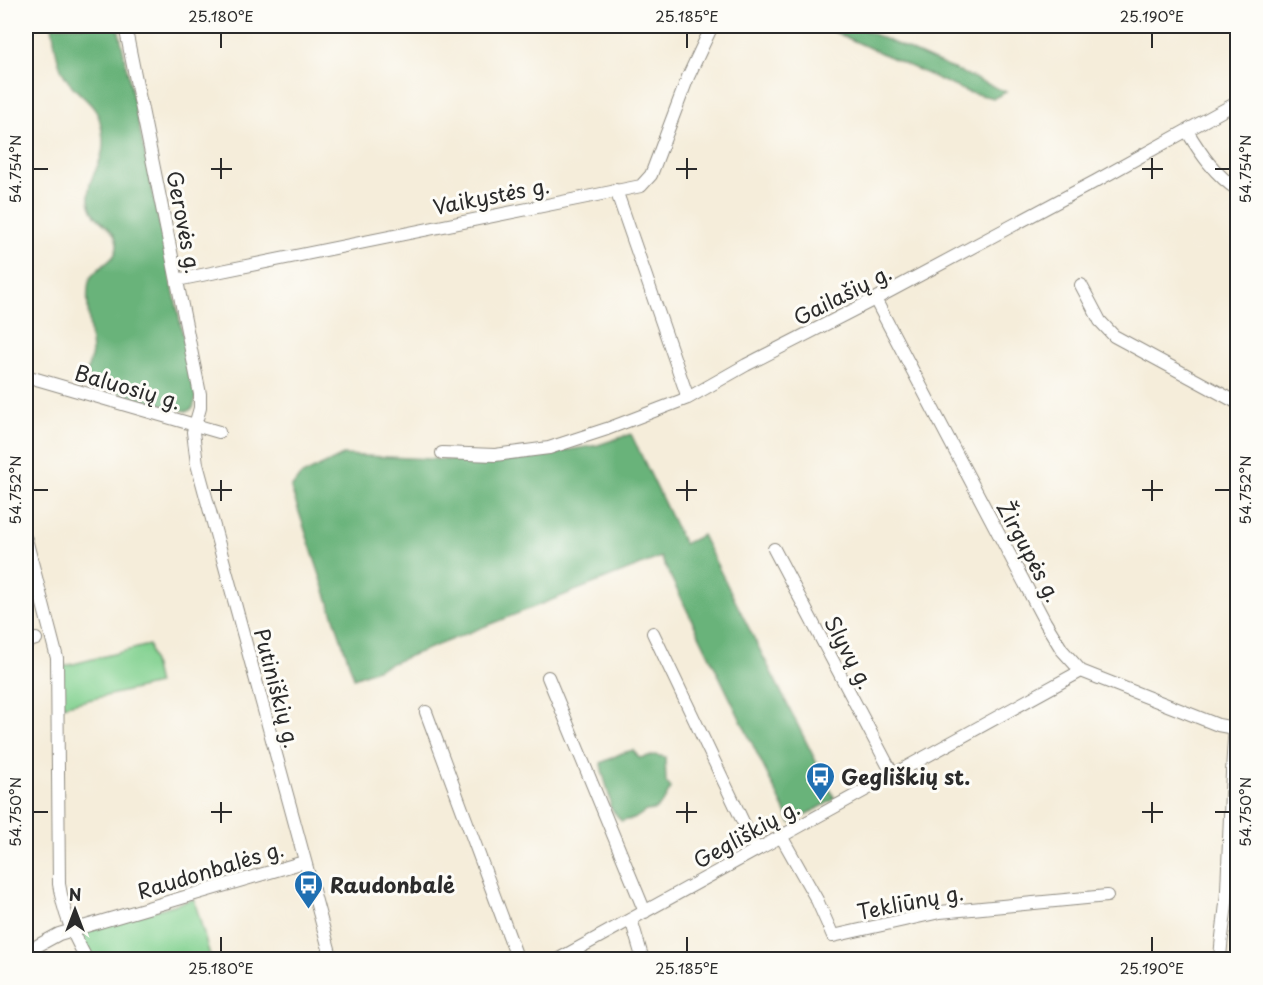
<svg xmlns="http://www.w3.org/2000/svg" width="1263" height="985" viewBox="0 0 1263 985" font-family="'Playpen Sans',sans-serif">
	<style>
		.green { fill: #82d190; stroke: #567e5e; stroke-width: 1.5 }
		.forest { fill: #69b37a; stroke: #4a6f52; stroke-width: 1.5 }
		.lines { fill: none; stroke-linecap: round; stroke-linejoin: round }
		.minor-casing { stroke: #908c82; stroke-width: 14 }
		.minor { stroke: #fff; stroke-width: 12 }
		.ticks { fill: none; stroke: #2b2b2b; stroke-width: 2 }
		.labels { text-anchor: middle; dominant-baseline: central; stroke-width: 6; stroke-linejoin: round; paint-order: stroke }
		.street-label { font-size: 21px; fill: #2b2b2b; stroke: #fdfcf7 }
		.poi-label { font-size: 21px; font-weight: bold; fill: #2b2b2b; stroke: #fdfcf7; text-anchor: start }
		.neatline { fill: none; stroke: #2b2b2b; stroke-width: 2 }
		.ticks-label { font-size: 15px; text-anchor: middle; fill: #2b2b2b }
	</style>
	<rect width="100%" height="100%" fill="#fdfcf7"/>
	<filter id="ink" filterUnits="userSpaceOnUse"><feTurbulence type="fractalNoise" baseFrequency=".0167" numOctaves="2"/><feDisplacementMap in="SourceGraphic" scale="12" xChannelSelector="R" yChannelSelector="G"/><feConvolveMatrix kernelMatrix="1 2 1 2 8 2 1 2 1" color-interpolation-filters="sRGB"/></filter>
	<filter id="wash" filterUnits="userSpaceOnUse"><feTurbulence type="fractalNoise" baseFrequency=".008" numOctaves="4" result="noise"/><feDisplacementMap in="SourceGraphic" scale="24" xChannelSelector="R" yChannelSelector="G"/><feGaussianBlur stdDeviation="1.35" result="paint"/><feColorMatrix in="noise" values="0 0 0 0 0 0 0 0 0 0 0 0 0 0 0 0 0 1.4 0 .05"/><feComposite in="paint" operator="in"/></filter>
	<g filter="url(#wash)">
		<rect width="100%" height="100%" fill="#f5edda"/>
		<!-- green -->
		<path class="green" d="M 149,645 L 158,684 L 62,706 L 61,667 Z
			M 194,899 L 211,959 L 92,959 L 82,939 L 84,931 Z"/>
		<!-- forest -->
		<path class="forest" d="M 52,26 L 118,26 L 196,398 L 193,408 L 188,411 L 179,410 L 91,384 C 83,369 90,367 92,352 C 91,335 84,292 90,279 C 97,265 118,262 117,244 C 116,227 94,222 90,205 C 85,184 95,175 101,157 C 105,145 103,133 100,121 C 96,103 75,93 66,78 C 56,63 55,43 52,26 Z
			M 821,26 L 855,26 L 1006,92 L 994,98 L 967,92 Z
			M 631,434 L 684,544 L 702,535 L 835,799 L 791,823 L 661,557 L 354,678 L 291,488 L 300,476 L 343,455 L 498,462 L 598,445 Z
			M 633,750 L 639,758 L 654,755 L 665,757 L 666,782 L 671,788 L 663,802 L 655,810 L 646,811 L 634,819 L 621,821 L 610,807 C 611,790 602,779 601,763 L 622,753 Z"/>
	</g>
	<g filter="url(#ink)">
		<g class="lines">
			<defs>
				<path id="minor" d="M 125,26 L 200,394 L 200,408 L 193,432 L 197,464 L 332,960
					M 1187,131 C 1201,154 1215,175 1238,190
					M 616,190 L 688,398
					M 177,280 L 641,186 L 651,175 L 688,77 L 712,26
					M 1081,285 L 1100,321 L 1114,336 L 1238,403
					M 875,299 L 1045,622 L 1062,650 L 1081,671 L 1218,725 L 1234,728
					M 26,376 L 219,432
					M 442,453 L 495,455 L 549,448 L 607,429 L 688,398 L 746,365 L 875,299 L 1096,181 L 1238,102
					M 26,539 L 57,658 L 59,884 C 64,915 72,932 87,960
					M 774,549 L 892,773
					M 653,633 L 756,849
					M 26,642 L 36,639
					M 548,677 L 645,912
					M 426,712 L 518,960
					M 781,836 L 817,900 L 833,936 L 940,912 L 1107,896
					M 631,919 L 643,960
					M 26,952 L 59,934 L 304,862
					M 557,960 L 1081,671
					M 1220,960 C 1221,936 1226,913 1227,890 C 1230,824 1231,757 1238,691"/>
			</defs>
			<!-- minor casing -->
			<use href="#minor" class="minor-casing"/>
			<!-- minor -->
			<use href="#minor" class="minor"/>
		</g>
	</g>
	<!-- ticks -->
	<path class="ticks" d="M 221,33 L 221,48M 687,33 L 687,48M 1152,33 L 1152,48M 221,158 L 221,179M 687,158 L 687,179M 1152,158 L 1152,179M 33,169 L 48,169M 211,169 L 232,169M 676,169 L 697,169M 1142,169 L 1163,169M 1215,169 L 1230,169M 221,480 L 221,501M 687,480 L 687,501M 1152,480 L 1152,501M 33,490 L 48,490M 211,490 L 232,490M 676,490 L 697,490M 1142,490 L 1163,490M 1215,490 L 1230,490M 221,802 L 221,823M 687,802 L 687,823M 1152,802 L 1152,823M 33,812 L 48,812M 211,812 L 232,812M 676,812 L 697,812M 1142,812 L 1163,812M 1215,812 L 1230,812M 221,937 L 221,952M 687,937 L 687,952M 1152,937 L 1152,952"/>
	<!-- icons -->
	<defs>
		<symbol id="bus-pin" viewBox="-11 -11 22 30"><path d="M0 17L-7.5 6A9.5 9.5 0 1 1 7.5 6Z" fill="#1f6fb2" stroke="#fdfcf7"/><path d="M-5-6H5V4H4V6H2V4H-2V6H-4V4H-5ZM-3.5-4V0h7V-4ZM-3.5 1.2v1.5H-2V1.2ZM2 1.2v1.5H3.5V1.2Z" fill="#fff"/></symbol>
	</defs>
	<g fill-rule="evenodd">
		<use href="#bus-pin" x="804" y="760" width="33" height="45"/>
		<use href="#bus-pin" x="292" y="868" width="33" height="45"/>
	</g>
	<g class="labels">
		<!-- street labels -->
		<g class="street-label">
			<text transform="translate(491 195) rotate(-11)">Vaikystės g.</text>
			<text transform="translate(185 222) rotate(79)">Gerovės g.</text>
			<text transform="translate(842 294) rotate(-27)">Gailašių g.</text>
			<text transform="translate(128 386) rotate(16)">Baluosių g.</text>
			<text transform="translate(1030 551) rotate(62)">Žirgupės g.</text>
			<text transform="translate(850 652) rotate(62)">Slyvų g.</text>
			<text transform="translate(278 688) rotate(75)">Putiniškių g.</text>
			<text transform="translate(746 833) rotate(-29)">Gegliškių g.</text>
			<text transform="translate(210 869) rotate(-17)">Raudonbalės g.</text>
			<text transform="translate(910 901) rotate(-11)">Tekliūnų g.</text>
		</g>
		<!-- poi labels -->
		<g class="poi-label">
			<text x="841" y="776">Gegliškių st.</text>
			<text x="330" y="884">Raudonbalė</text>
		</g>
	</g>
	<!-- margin -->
	<rect width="1263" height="985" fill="none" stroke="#fdfcf7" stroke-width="66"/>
	<!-- north arrow -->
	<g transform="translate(75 910)" stroke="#fdfcf7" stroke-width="4.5" paint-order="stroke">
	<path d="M0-4.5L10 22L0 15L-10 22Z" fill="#2b2b2b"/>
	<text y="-9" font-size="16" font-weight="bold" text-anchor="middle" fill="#2b2b2b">N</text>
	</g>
	<rect x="33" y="33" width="1197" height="919" class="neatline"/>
	<g class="ticks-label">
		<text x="221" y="22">25.180°E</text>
		<text x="687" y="22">25.185°E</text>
		<text x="1152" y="22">25.190°E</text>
		<text transform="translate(16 169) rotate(-90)" y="5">54.754°N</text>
		<text transform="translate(1246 169) rotate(-90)" y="5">54.754°N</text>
		<text transform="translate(16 490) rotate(-90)" y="5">54.752°N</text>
		<text transform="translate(1246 490) rotate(-90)" y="5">54.752°N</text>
		<text transform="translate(16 812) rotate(-90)" y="5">54.750°N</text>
		<text transform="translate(1246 812) rotate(-90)" y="5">54.750°N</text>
		<text x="221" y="974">25.180°E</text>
		<text x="687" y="974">25.185°E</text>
		<text x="1152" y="974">25.190°E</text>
	</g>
</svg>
